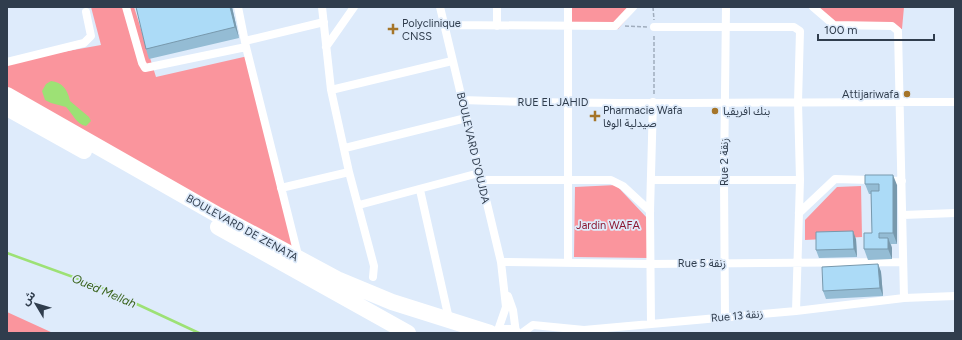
<svg xmlns="http://www.w3.org/2000/svg" width="962" height="340" viewBox="0 0 962 340" font-family="Figtree,'Noto Sans Arabic',sans-serif">
<style>
.green{fill:#fa959d}
.water{fill:#9de175}
.lines{fill:none;stroke-linecap:round;stroke-linejoin:round}
.stream{stroke:#9de175;stroke-width:2.5}
.path{stroke:#a0adbd;stroke-width:1.5;stroke-dasharray:4 2;stroke-linecap:butt}
.street{stroke:#fff;stroke-width:8}
.highway{stroke:#fff;stroke-width:16}
.wall{fill:#94bcd4}
.shaded-wall{fill:#7899ad}
.building{fill:#acdbf7;stroke:#7899ad}
.poi-dot{fill:#a57529;stroke:#deebfb;stroke-width:1.5}
.labels{text-anchor:middle;dominant-baseline:central;stroke-width:3.5;stroke-linejoin:round;paint-order:stroke}
.poi-label{font-size:11px;fill:#303d4d;stroke:#deebfb;text-anchor:start}
.street-label{font-size:11px;fill:#303d4d;stroke:#deebfb}
.park-label{font-size:11px;fill:#8b1832;stroke:#deebfb}
.water-label{font-size:12px;font-style:italic;fill:#38621a;stroke:#deebfb}
</style>
<rect width="100%" height="100%" fill="#deebfb"/>
<!-- green -->
<path class="green" d="M91,7H134L156,77L248,56L294,251L7,89V62L101,45Z
M568,7H637L618,29L568,25Z
M816,7H904L902,29L839,27Z
M616,185L648,219V258L574,257L575,187Z
M861,186L862,237L805,240V220L837,187Z
M7,312L53,333H7Z"/>
<!-- water -->
<path class="water" d="M51,81C62,82 68,90 70,101L89,117L91,121L86,126C76,124 73,114 66,107L51,103L45,100L42,91L46,84Z"/>
<g class="lines">
<!-- stream -->
<path class="stream" d="M7,253L98,286L199,333"/>
<!-- path -->
<path class="path" d="M653,7L654,20
M625,26L647,27
M654,94V34"/>
<!-- street -->
<path class="street" d="M126,7L142,63L145,68L246,47
M238,7L246,47L299,259
M322,7L331,90L349,172L374,266L373,277
M440,7L501,262L506,307L497,333
M497,7V26
M813,7L834,25L892,26L898,31L904,298
M444,25L615,26L633,7
M654,27H794L800,31L798,102L800,180L796,311
M245,41L324,22
M326,47L354,7
M7,62L84,43L91,36L86,12
M331,90L452,61
M462,100C626,106 791,101 955,102
M345,148L466,118
M481,180H611L623,186L650,211
M651,180H800
M281,188L349,172
M420,190L449,319
M359,205L479,173
M799,213L835,179L902,181
M903,215L955,213
M501,262L650,264L903,262
M568,262V7
M508,296L513,310L516,333
M725,317L724,180L726,7
M651,324L650,211L653,102
M522,333L533,325L584,330L796,311L904,298L955,296"/>
<!-- highway -->
<path class="highway" d="M7,95L216,214L339,280L392,302L490,333
M7,108L84,151
M218,227L408,333
M500,333H513"/>
</g>
<!-- wall -->
<path class="wall" d="M232,7L239,38L149,59L146,49Z
M865,175L897,185V244H891L892,248V259L868,260L864,249L872,233L871,194H869L865,184Z
M856,239L857,257L819,258L816,250Z
M878,264L881,272L883,296L826,299L823,291Z"/>
<!-- shaded-wall -->
<path class="shaded-wall" d="M230,7H232L239,38L235,27Z
M893,175L897,185V244L893,233Z
M853,231L856,239L857,257L854,249Z
M888,238L892,248V259L888,249Z
M878,264L881,272L883,296L880,288Z"/>
<!-- building -->
<path class="building" d="M136,7H230L235,27L146,49Z
M865,175H893V233H879V238H888V249H864V233H872L871,191H879V184H865Z
M853,231L854,249L816,250V232Z
M878,264L880,288L823,291L822,267Z"/>
<!-- markers -->
<g class="poi-dot">
<path d="M391 23h4v4h4v4h-4v4h-4v-4h-4v-4h4z"/>
<circle cx="907" cy="94" r="4"/>
<circle cx="715" cy="111" r="4"/>
<path d="M593 110h4v4h4v4h-4v4h-4v-4h-4v-4h4z"/>
</g>
<g class="labels">
<!-- poi labels -->
<g class="poi-label">
<text x="402" y="23">Polyclinique<tspan x="402" dy="13">CNSS</tspan></text>
<text x="899" y="94" text-anchor="end">Attijariwafa</text>
<text x="603" y="110">Pharmacie Wafa<tspan x="603" dy="13">صيدلية الوفا</tspan></text>
<text x="723" y="111">بنك افريقيا</text>
</g>
<!-- street labels -->
<g class="street-label">
<text x="553" y="102">RUE EL JAHID</text>
<text transform="translate(473 148) rotate(77)">BOULEVARD D'OUJDA</text>
<text transform="translate(724 162) rotate(-90)">Rue 2 زنقة</text>
<text transform="translate(242 228) rotate(29)">BOULEVARD DE ZENATA</text>
<text x="702" y="263">Rue 5 زنقة</text>
<text transform="translate(737 316) rotate(-5)">Rue 13 زنقة</text>
</g>
<!-- park labels -->
<g class="park-label">
<text x="608" y="225">Jardin WAFA</text>
</g>
<!-- water labels -->
<g class="water-label">
<text transform="translate(104 291) rotate(23)">Oued Mellah</text>
</g>
</g>
<!-- border -->
<rect width="962" height="340" fill="none" stroke="#303d4d" stroke-width="16"/>
<!-- north arrow -->
<g transform="translate(36 304) rotate(308)" stroke="#deebfb" stroke-width="3" paint-order="stroke">
<path d="M0-3L7 15L0 10L-7 15Z" fill="#303d4d"/>
<text y="-6" font-size="11" font-weight="bold" text-anchor="middle" fill="#303d4d">ش</text>
</g>
<!-- scale -->
<path d="M818 34v6h116v-6" fill="none" stroke="#303d4d" stroke-width="2"/>
<text x="824" y="34" font-size="12" fill="#303d4d" stroke="#deebfb" stroke-width="3" paint-order="stroke">100 m</text>
</svg>
